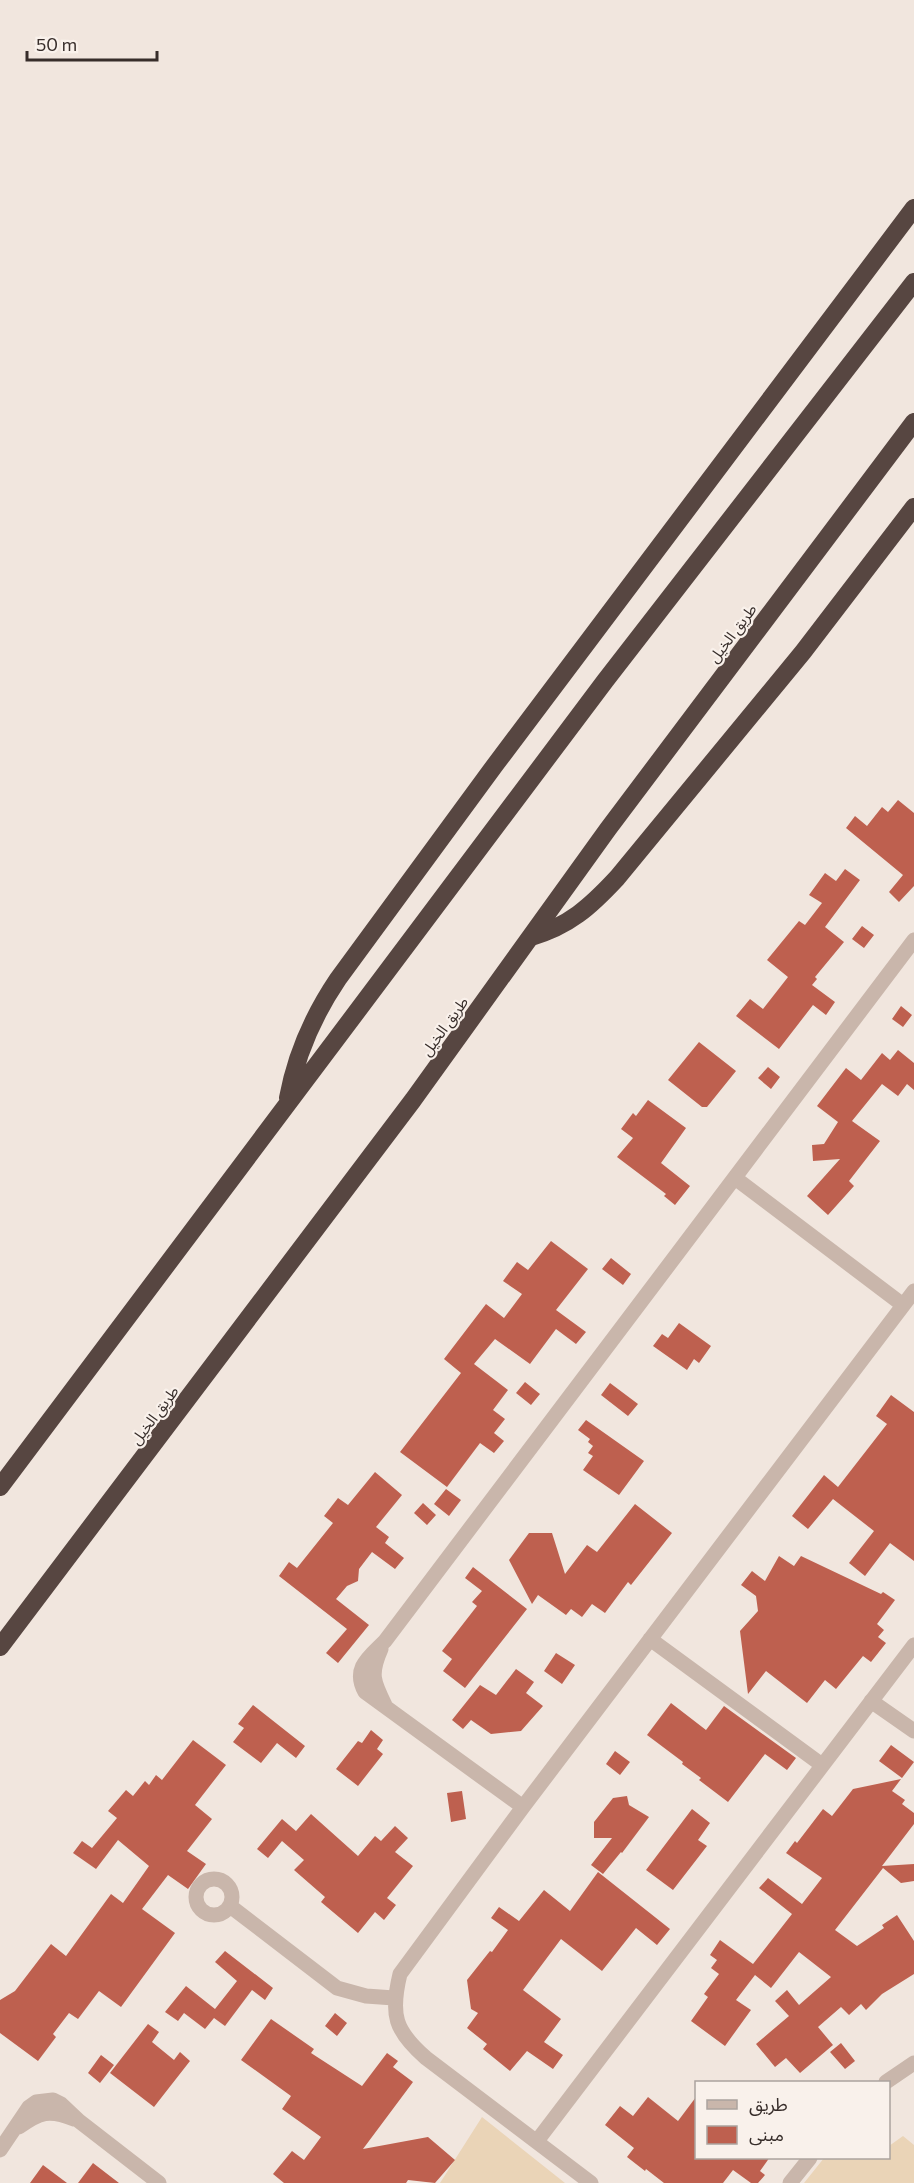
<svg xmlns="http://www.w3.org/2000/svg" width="914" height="2183" viewBox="0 0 914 2183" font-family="Commissioner,'Noto Sans Arabic',sans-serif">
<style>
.sand{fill:#ead4b7}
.building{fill:#be604f}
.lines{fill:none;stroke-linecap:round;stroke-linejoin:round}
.minor{stroke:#c9b6ab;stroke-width:15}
.highway{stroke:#574641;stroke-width:18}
.labels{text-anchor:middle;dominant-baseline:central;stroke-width:4.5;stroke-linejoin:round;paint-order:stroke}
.street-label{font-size:15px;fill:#372d2a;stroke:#f9f1eb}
</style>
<rect width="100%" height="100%" fill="#f1e6de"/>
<!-- sand -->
<path class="sand" d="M482,2117L565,2183H440Z
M903,2136L914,2145V2183H804L824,2158H888L889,2146Z"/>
<!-- building -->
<path class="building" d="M898,800L914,813V886L899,902L889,892L903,875L846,828L855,816L867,826L882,807L888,812Z
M845,869L860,880L825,927L844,942L815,977L817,979L812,985L835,1002L826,1015L813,1005L779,1049L736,1016L750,999L763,1009L788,977L767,960L799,921L805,925L822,903L809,895L825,873L836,881Z
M862,926L874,935L864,948L852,939Z
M901,1006L912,1015L903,1027L892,1019Z
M699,1042L736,1071L707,1107H702L668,1080Z
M898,1050L914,1063V1090L907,1084L898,1096L882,1084L852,1121L880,1141L849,1181L854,1186L828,1215L807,1196L840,1159L813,1161L812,1145L824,1144L838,1122L817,1106L846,1068L861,1080L882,1053L890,1060Z
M768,1067L780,1077L771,1089L758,1078Z
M648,1100L686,1128L661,1163L690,1186L675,1205L664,1196L666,1194L617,1157L633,1138L621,1129L633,1113L636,1116Z
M551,1241L588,1269L556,1310L586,1332L576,1344L556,1329L530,1364L495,1339L474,1364L508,1390L493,1410L505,1419L494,1433L504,1441L494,1453L480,1443L447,1487L400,1452L461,1373L444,1359L486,1304L504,1318L522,1294L503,1281L517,1262L528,1270Z
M611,1258L631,1274L623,1285L602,1269Z
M679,1323L711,1346L699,1363L694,1359L687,1370L653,1346L662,1334L668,1338Z
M525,1382L540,1394L531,1405L516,1393Z
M610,1383L638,1404L628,1416L601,1395Z
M891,1395L914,1412V1561L890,1543L865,1576L849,1563L874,1531L833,1499L808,1529L792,1516L824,1475L838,1487L887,1424L876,1416Z
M586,1420L644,1461L619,1495L583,1470L593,1456L588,1453L593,1446L588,1442L590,1439L578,1430Z
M375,1472L402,1495L376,1527L389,1537L385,1543L404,1558L395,1569L372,1552L359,1569L358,1581L347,1586L336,1599L369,1625L338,1663L326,1653L347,1629L279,1576L289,1562L297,1568L333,1523L324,1516L338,1498L348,1505Z
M446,1489L461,1500L449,1516L434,1504Z
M423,1503L436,1515L427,1525L414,1513Z
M635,1504L672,1533L631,1585L628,1582L605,1613L592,1604L582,1617L571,1609L566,1615L538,1595L532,1604L509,1560L529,1533H552L565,1574L587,1545L597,1552Z
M779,1556L794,1566L801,1556L881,1594L883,1592L895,1600L877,1624L884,1630L878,1637L886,1643L871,1662L863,1656L836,1689L825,1680L807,1703L766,1671L748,1694L740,1631L758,1611L756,1596L741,1585L752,1571L765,1581Z
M473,1567L527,1609L465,1688L443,1671L452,1659L442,1651L477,1606L472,1602L482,1591L465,1578Z
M556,1653L575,1665L562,1684L544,1671Z
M516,1669L534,1682L526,1693L543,1706L521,1731L491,1734L471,1720L463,1729L452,1720L480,1685L496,1695Z
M671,1703L706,1730L724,1706L796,1758L787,1770L765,1754L728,1802L699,1780L701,1778L682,1764L683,1762L647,1735Z
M253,1705L305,1746L296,1758L277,1743L261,1763L233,1742L244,1728L238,1724Z
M371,1730L383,1740L377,1749L383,1754L358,1786L336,1769L358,1741L362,1743Z
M193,1740L226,1765L195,1805L212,1819L187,1851L206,1864L188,1889L168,1875L142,1909L175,1933L121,2007L99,1991L78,2019L69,2013L53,2034L56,2037L38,2061L0,2033V2000L15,1991L51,1944L66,1956L111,1894L123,1903L149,1866L118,1840L96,1869L73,1853L82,1841L92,1848L117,1818L108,1811L126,1790L133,1796L145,1781L149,1785L156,1775L162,1780Z
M891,1745L914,1762L902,1778L879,1761Z
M615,1751L630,1762L620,1775L606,1764Z
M901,1779L892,1791L905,1800L902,1804L914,1813V1824L882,1866L914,1864V1881L901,1883L883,1868L835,1930L857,1946L884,1928L882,1925L897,1915L914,1941V1974L882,1994L866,2010L861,2004L849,2015L841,2007L818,2027L833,2045L800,2073L786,2058L775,2067L756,2044L789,2016L775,2001L787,1990L799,2005L831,1977L799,1952L771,1988L755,1975L736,2000L751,2010L725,2046L691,2021L708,1997L704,1994L719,1974L711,1968L717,1960L710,1955L720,1940L753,1964L792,1914L759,1888L768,1878L802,1904L822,1878L786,1853L795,1841L797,1843L823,1809L832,1816L853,1789Z
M462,1791L466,1819L451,1822L447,1793Z
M627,1796L629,1805L649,1817L622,1853L621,1852L603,1874L591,1865L612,1838H594V1822L613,1798Z
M692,1809L710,1823L698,1840L707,1846L673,1890L646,1870Z
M311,1814L358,1856L375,1836L381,1841L395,1826L408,1838L395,1852L413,1866L387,1898L396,1905L384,1920L375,1912L358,1933L321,1902L325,1897L294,1870L304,1860L282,1841L268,1858L257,1849L282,1819L296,1831Z
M598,1872L670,1929L657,1945L636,1928L602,1971L561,1939L523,1990L561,2019L544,2042L563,2055L553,2069L527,2051L510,2071L483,2049L487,2044L467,2028L478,2013L471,2009L467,1980L490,1951L492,1952L508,1930L491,1918L499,1907L519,1921L544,1890L570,1911Z
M225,1951L273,1988L265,2000L252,1990L225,2026L214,2018L205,2029L184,2013L178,2021L165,2012L186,1986L215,2009L237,1981L215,1962Z
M335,2013L347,2023L337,2036L325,2026Z
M271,2019L314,2049L311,2053L362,2086L387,2053L398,2061L393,2067L413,2082L363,2149L428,2137L455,2160L435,2183L408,2180L406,2183H284L273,2174L292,2151L304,2160L321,2137L282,2109L291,2096L241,2060Z
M148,2024L159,2032L152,2042L174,2060L180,2052L190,2061L154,2107L110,2073Z
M841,2043L855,2061L845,2069L830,2052Z
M101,2055L114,2065L100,2083L88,2073Z
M648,2097L678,2121L696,2097V2157H770L760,2171L765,2175L758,2183H751L733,2170L723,2183H664L646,2169L645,2171L627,2157L634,2148L605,2125L620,2106L633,2116Z
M93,2163L119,2183H78Z
M43,2165L67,2183H30Z"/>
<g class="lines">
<!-- minor -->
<path class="minor" d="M735,1178L903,1305
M650,1639L822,1765
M381,1649C370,1674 373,1681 385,1705
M871,1701L914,1731
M523,1807L365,1692C352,1668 369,1657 385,1641L914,940
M196 1897a18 18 0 1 1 36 0a18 18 0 1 1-36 0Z
M230,1906L337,1988L366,1996L394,1998
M886,2082L914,2063
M19,2127C40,2112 49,2109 74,2119
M537,2141L914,1645
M0,2150L29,2107L36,2102L53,2100L61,2104L79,2121L159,2183
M591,2183L426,2058C395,2031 390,2015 400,1974L523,1807L914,1291
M790,2183L810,2158"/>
<!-- highway -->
<path class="highway" d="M531,937C569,926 590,907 617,878L803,652L914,507
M288,1098C296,1055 313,1016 338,979L495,765L914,208
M0,1487L605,681L914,282
M0,1647L413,1100L608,829L914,422"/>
</g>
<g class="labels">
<!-- street labels -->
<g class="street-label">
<text transform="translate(732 633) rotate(-53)">طريق الخيل</text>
<text transform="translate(444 1026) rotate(-54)">طريق الخيل</text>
<text transform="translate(154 1415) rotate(-53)">طريق الخيل</text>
</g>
</g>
<!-- legend -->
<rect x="695" y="2081" width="195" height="78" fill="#f9f1eb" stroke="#aba39e" stroke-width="1.5"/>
<rect x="707" y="2100" width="30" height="9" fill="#c9b6ab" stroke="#aba39e" stroke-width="1.5"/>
<text x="749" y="2111" font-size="18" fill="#372d2a">طريق</text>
<rect x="707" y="2126" width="30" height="18" fill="#be604f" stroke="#aba39e" stroke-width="1.5"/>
<text x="749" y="2141" font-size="18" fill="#372d2a">مبنى</text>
<!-- scale -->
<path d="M27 51v9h130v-9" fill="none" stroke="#372d2a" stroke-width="3"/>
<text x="36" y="51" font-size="18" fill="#372d2a" stroke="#f9f1eb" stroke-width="4.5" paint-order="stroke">50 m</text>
</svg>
